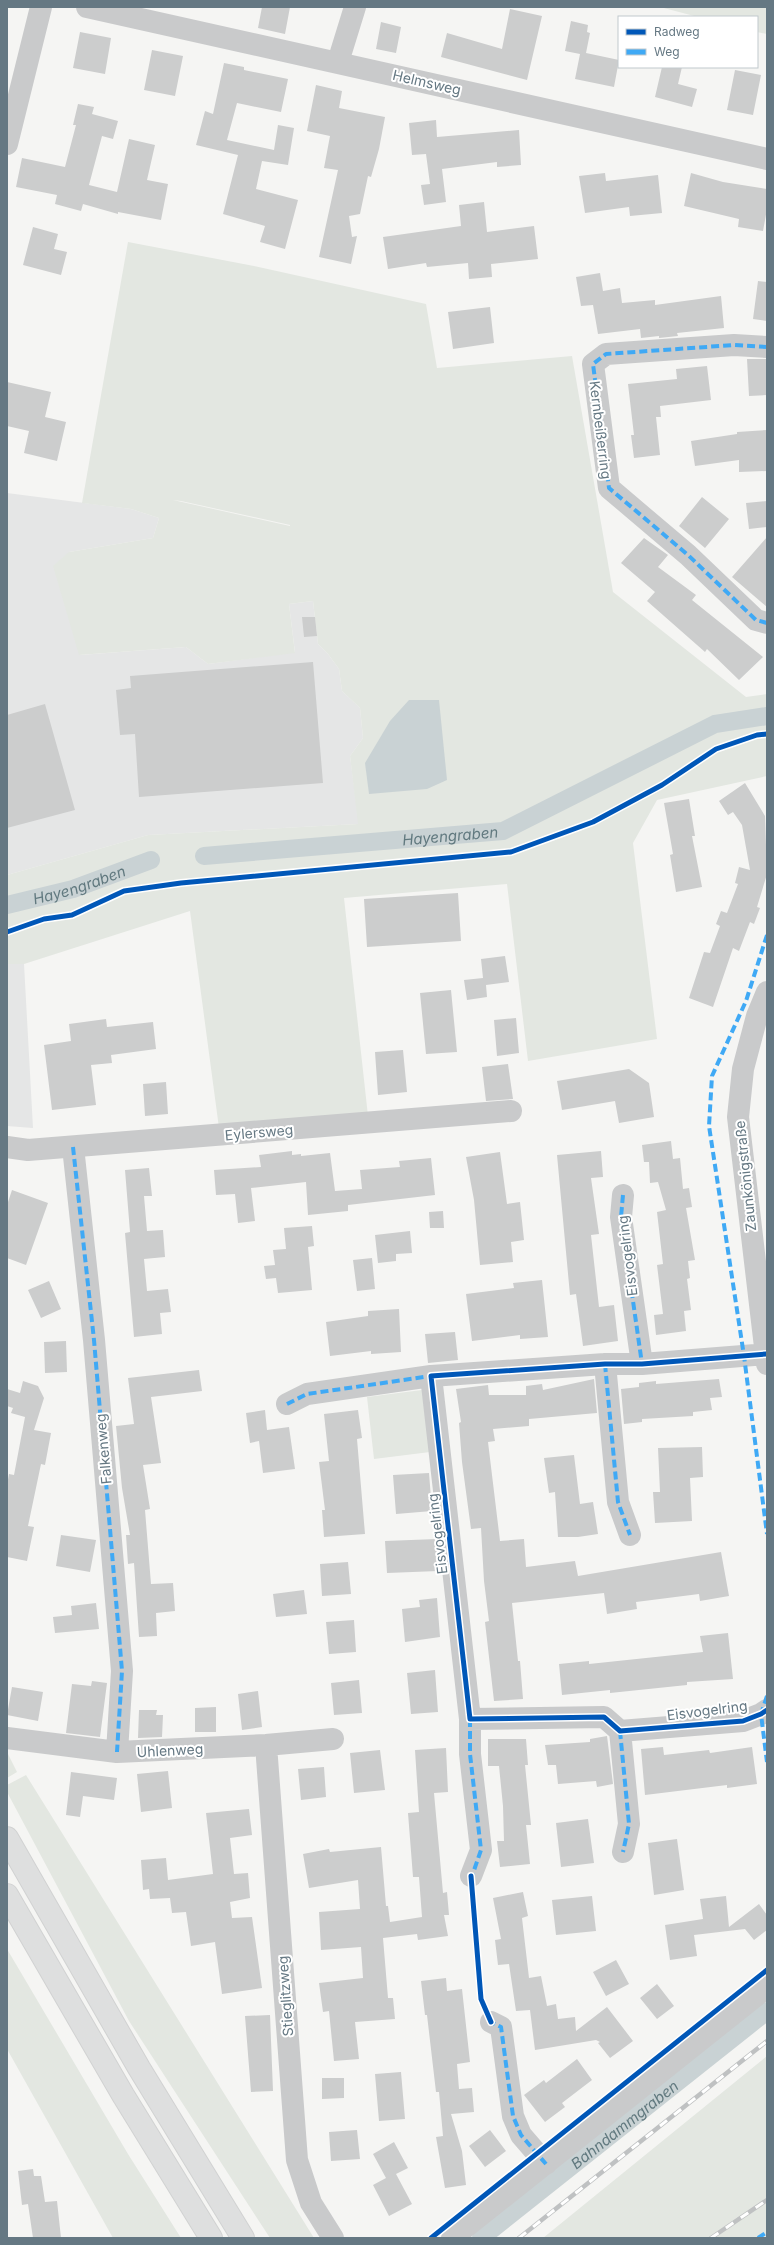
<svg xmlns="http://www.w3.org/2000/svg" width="774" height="2245" viewBox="0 0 774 2245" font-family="Inter,sans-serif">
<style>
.built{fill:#e5e6e6}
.green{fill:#e3e7e1;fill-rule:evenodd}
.water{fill:#c9d2d4}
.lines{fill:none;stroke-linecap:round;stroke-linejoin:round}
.canal{stroke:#c9d2d4;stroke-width:18}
.building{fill:#cccdcd}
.highway-casing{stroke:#d1d2d2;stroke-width:24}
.minor{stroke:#c9cacb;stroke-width:22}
.highway{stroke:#dedfdf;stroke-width:22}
.rail-casing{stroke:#bfc1c2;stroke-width:4.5}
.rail{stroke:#fff;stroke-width:3;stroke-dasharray:9;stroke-linecap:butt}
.quiet{stroke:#3fa9f5;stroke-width:4;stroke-dasharray:8 4;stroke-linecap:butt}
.cycleway-casing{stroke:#fff;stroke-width:8}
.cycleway{stroke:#0057b8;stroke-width:5}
.labels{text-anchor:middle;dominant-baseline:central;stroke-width:4;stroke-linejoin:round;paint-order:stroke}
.street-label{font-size:14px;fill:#657883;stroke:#fff}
.water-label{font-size:15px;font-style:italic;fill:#61797f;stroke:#fff}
</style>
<rect width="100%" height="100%" fill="#f5f5f3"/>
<!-- built -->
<path class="built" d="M7,493L131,509L159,518L153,538L69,552L80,655L186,647L208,664L295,652L289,604L313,601L318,644L328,654L339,669L342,691L360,708L363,738L350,756L359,824L148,835L7,875Z
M7,964H24L33,1128L7,1126Z"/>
<!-- green -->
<path class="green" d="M660,7H767V34L757,32V17H698Z
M128,242L254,266L426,304L437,368L572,356L613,592L746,697L767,694V776L657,800L633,843L657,1039L528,1061L507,884L344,898L368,1116L219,1128L190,911L24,964H7V875L148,835L358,824L350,756L363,738L360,708L342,691L339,669L328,654L318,644L313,601L289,604L295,653L208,664L186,647L79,655L53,566L69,552L153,538L159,518L131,509L82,503ZM173,500L181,501L290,525V526Z
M422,1390L430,1452L374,1459L367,1397Z
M7,1752L17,1772L7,1778Z
M26,1775L314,2238H270L129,2021L7,1792V1785Z
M7,1949L128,2154L181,2238H113L7,2049Z
M767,2056V2238H543Z"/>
<!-- water -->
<path class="water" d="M409,700H439L447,780L427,789L369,794L365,763L390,721Z"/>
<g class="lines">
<!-- canal -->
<g class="canal">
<path id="s1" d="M204,856L503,831L715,724L767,716"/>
<path id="s2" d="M7,905L73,889L151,860"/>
<path id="s3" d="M481,2238L767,2011"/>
</g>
</g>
<!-- building -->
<path class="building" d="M262,7H290L285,34L258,28Z
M510,9L542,16L527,80L441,57L447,33L502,49Z
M571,21L588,25L587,32L590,33L586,53L619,60L614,87L575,79L580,54L565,51Z
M381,22L401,27L396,53L376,49Z
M80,32L111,38L105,74L73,68Z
M152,50L183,56L175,96L144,90Z
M224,63L244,67V70L288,79L281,112L237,103L227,140L274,150L278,125L294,128L288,165L262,161L256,189L298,200L285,249L260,242L265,226L223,214L238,155L196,145L205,111L213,114Z
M662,67H682L678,84L697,89L692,107L655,97Z
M735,70L761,75L753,115L727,110Z
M316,85L342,91L339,108L385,117L379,149L371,177L368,176L360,214L349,216L352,237L357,236L351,264L319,257L338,170L324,168L330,136L307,131Z
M78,104L94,107L92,114L118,121L113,139L102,136L89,185L117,192L129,139L155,145L147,180L168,184L161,220L118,212V214L83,204L81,211L55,204L57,195L16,187L22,158L65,167L76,125H73Z
M436,120L437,137L519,130L521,165L497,167V162L442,169L446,202L424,205L421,185L430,184L426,154L412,155L409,123Z
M605,173L606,181L658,175L662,213L630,216L629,207L585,213L579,176Z
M691,173L723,182L767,189V209L763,231L738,227L739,219L684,206Z
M484,202L487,232L534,226L538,259L491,264L492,277L469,279L468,263L427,267L426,263L388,269L383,237L461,226L459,205Z
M33,227L58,234L54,249L67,252L61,275L23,265Z
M600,273L603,291L620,288L622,303L655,300V305L721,296L724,328L677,333L678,336L659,338V336L641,338L640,329L598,334L593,305L581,306L576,277Z
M758,281L767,282V321L753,319Z
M490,307L494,343L453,349L448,312Z
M747,359H767V395L749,396Z
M707,366L711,400L660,406L661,417H656L660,455L634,458L631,435H634L628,384L677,379L676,369Z
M7,382L51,392L45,417L66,422L57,461L24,453L29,431L7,426Z
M767,430V471L739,472V460L695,466L691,441L737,434V432Z
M702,497L729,519L705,548L679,526Z
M767,501V527L749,529L746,503Z
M767,537V607L732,577Z
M644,538L668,555L658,567L696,595L692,600L763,657L739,680L707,649L705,652L647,601L655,592L621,563Z
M302,617H315L317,636L304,637Z
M313,662L323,783L139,797L135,734L120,735L116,690L131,688L130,676Z
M45,704L75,810L7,828V715Z
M745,783L765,816L767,874L757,907L760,908L754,924L750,922L739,951L733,948L713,1007L689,998L704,952L710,953L720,926L716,924L721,911L727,913L738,884L735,883L739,867L750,870L742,825L733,812L728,815L719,801Z
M689,799L695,836H692L702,887L676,892L670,855L673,854L664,803Z
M458,893L461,941L367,947L364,899Z
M505,956L509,982L486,985L487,997L467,1000L464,980L483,978L481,959Z
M451,990L457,1052L426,1054L420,993Z
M516,1018L519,1053L497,1056L494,1020Z
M106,1019L107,1027L153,1022L156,1049L111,1055L112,1063L91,1065L96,1105L52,1110L44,1045L71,1041L69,1024Z
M403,1050L407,1092L378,1095L375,1052Z
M508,1064L513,1099L486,1101L482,1067Z
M629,1069L649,1083L654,1117L619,1123L615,1101L562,1110L557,1081Z
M166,1082L168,1114L145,1116L143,1084Z
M671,1141L673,1159L680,1158L683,1189L689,1188L692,1207L686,1208L695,1260L688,1261L690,1278L687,1279L691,1310L684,1311L686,1331L656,1335L654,1315L663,1314L657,1265L663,1264L657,1212L666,1210L658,1182L650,1183L649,1162H644L642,1145Z
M292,1151V1155L301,1154V1156L330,1153L335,1191L362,1189L360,1170L400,1167L399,1161L431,1158L435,1195L348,1205V1211L308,1215L306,1182L251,1188L255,1221L238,1223L235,1194L216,1195L214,1170L261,1167L259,1155Z
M601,1151L603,1177L591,1178L599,1234L591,1235L599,1307L614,1305L618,1341L583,1346L576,1294L570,1295L557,1155Z
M500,1152L507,1204L520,1202L524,1240L511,1242L513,1262L480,1265L474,1200L466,1157Z
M149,1168L152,1196H144L147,1231L163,1230L165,1257L144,1259L147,1291L168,1289L171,1312L160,1313L162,1334L134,1337L125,1233L130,1232L125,1170Z
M12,1190L48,1203L26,1265L7,1258V1205Z
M443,1211L444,1228H430L429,1212Z
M312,1226L314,1246L308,1247L312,1290L278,1293L276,1278L266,1279L264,1266L275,1265L273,1250L286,1249L284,1228Z
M410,1231L412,1253L396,1254V1261L378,1263L375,1235Z
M372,1258L375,1289L357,1291L353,1260Z
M542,1280L548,1337L520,1339V1335L472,1341L466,1294L514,1288L513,1283Z
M49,1281L61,1309L41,1318L28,1290Z
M399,1309L401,1352L371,1354V1351L330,1356L326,1322L368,1316V1311Z
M455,1332L458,1360L428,1363L425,1334Z
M66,1341L67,1372L45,1373L44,1342Z
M199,1370L202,1391L151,1397L161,1463L143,1465L150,1509L145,1510L151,1584L173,1583L175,1611L156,1613L157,1636L139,1637L134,1563L128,1564L126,1535H130L122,1488L116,1426L134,1424L128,1378Z
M594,1379L597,1413L529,1419V1426L493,1429L495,1441L488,1442L500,1541L524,1539L526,1567L575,1561L578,1576L721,1552L729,1596L700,1601L699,1594L636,1602L637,1609L607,1614L604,1593L512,1603L518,1661H520L523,1699L494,1701L485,1622L489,1621L484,1581L481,1528L471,1529L462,1462L459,1423L461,1422L456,1389L488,1385L489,1395H526V1386L542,1384L543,1390Z
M719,1379L722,1397L710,1398L712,1410L693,1412V1416L642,1419V1422L624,1424L621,1389L639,1387V1383L656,1381V1384Z
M23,1381L38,1386L44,1398L34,1430L51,1433L45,1465L41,1464L28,1526L34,1527L27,1561L7,1557V1485L9,1474L14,1475L25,1417L11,1413L13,1408L7,1406V1389L20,1393Z
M265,1410L267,1430L289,1427L295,1469L263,1473L259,1441L250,1443L246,1413Z
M358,1410L362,1438L357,1439L365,1534L324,1537L322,1510H325L319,1462L329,1461L324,1414Z
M702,1447L703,1477L690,1478L692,1521L655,1523L653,1492H660L658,1448Z
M574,1455L580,1504L593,1502L598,1534L578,1537H558L555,1492L549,1493L544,1458Z
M429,1473L432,1511L396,1514L393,1475Z
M61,1535L96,1540L90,1572L56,1566Z
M437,1539L438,1571L387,1573L385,1541Z
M348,1562L351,1594L322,1596L320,1564Z
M304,1590L307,1614L276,1617L273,1594Z
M437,1598L440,1637L405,1642L402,1609L420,1607L419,1600Z
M96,1603L99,1629L55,1633L53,1617L72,1615L71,1606Z
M354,1620L356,1652L329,1654L326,1622Z
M728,1633L733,1679L687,1682V1685L610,1693V1690L562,1695L559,1664L589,1661V1664L703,1652L700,1636Z
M435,1670L438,1712L411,1714L407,1673Z
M359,1680L362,1713L334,1715L331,1683Z
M92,1681L107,1683L100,1737L66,1733L72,1684L91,1686Z
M12,1687L43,1692L38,1721L7,1715Z
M258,1691L262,1727L242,1730L238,1694Z
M216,1707V1732H195V1708Z
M139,1710H157L156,1715H163L162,1737L138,1738Z
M607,1736L613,1784L597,1787L596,1781L558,1784L556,1765H548L545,1745L590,1742V1739Z
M488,1739H526L528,1765H525L531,1825H526L530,1864L500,1867L497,1841H504L503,1806L499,1766H488Z
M663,1747L664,1755L709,1750L710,1753L752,1747L757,1784L727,1788V1785L645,1795L641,1749Z
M446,1748L448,1792L434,1793L443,1893L447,1892L449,1915H444L448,1936L418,1940L417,1934L383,1938L388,1998H393L395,2019L355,2022L359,2059L334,2061L329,2011L323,2012L319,1983L363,1978L361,1947L321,1950L319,1912L360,1909L358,1880L309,1888L303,1854L329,1849L330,1852L381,1847L386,1906H388L390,1922L422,1917L419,1877H413L408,1813L419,1812L415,1750Z
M380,1750L385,1790L354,1793L350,1753Z
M324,1767L326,1797L301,1800L298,1769Z
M168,1771L172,1808L141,1812L137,1774Z
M71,1772L117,1778L114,1800L83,1796L80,1817L66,1815Z
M249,1809L252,1835L230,1838L234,1874L248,1873L250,1898L230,1902L232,1918L252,1917L262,1988L222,1994L215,1942L191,1946L186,1912L172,1913L170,1898L150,1899L149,1889L143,1890L141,1860L166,1858L168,1880L213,1874L206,1813Z
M588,1819L594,1863L561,1867L556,1823Z
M677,1839L684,1890L654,1895L648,1843Z
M523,1892L528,1916L522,1918L529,1978L541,1976L547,2006L556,2004L558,2019L575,2017L576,2031L607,2007L633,2041L610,2058L598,2043L600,2042L596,2040L535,2050L530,2010L516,2011L509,1964L498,1965L495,1940L501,1939L493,1898Z
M592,1896L596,1931L556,1935L552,1900Z
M726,1896L729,1927L759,1904L767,1915V1930L754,1940L745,1929L694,1935L697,1956L670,1960L665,1925L703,1919L700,1899Z
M616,1960L629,1984L606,1996L593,1972Z
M446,1978L447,1991L462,1989L470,2062L457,2064L459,2089L472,2088L474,2112L451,2114L462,2151L466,2185L445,2188L436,2137L443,2136L439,2092H436L427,2015H425L421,1981Z
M657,1984L674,2006L657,2019L640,1998Z
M270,2015L273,2091L251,2092L245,2016Z
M577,2059L592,2080L562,2103L565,2107L545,2122L524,2095L544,2080L546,2083Z
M401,2072L405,2119L379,2121L375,2074Z
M322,2078H344V2098L322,2099Z
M357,2130L360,2159L331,2161L329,2132Z
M490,2130L506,2151L485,2167L469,2146Z
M394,2142L408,2168L396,2174L412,2204L389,2216L373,2185L386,2178L373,2154Z
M33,2169L34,2176H41L45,2202L57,2201L61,2238H33L28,2204L22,2205L18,2171Z"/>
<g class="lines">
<!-- highway casing -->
<g class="highway-casing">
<path id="highway" d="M7,1838L139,2068L243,2238
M7,1895L123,2095L211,2238"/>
</g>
<!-- minor -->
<path class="minor" d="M87,7L767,159
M338,62L355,7
M7,144L41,7
M767,347L734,345L606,354L593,364L609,488L688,555L756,620L767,623
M767,992L757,1016L743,1069L738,1117L767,1364
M7,1147L28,1150L511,1111
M73,1147L94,1340L122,1671L117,1752
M623,1195L621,1217L642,1364
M766,1354L642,1364H605L431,1376L470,1719L604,1717L620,1731L743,1721L761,1714L767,1710
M605,1364L618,1502L630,1535
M287,1404L307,1394L431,1376
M470,1719V1754L481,1850L471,1876
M620,1731L629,1824L623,1852
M7,1738L117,1752L266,1745L333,1739
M266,1745L297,2160L311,2203L333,2238
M491,2022L501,2027L513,2116L521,2135L546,2164
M452,2238L767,1987"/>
<!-- highway -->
<use href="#highway" class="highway"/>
<!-- rail casing -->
<g class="rail-casing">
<path id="rail" d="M519,2238L767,2041
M711,2238L767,2200"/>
</g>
<!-- rail -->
<use href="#rail" class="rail"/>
<!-- quiet -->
<path class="quiet" d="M767,347L734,345L606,354L593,364L609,488L688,555L756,620L767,623
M767,935L746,1001L712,1076L709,1126L744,1356L767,1534
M73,1147L94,1340L122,1671L117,1752
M623,1195L621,1217L642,1364
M605,1364L618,1502L630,1535
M287,1404L307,1394L431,1376
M767,1696L761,1714L767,1762
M470,1719V1754L481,1850L471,1879
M620,1731L629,1824L623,1852
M489,2019L491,2022L501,2027L513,2116L521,2135L546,2164
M758,2238L767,2232"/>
<!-- cycleway casing -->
<g class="cycleway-casing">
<path id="cycleway" d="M7,932L44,919L72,915L124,891L181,883L511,852L593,822L662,785L716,749L757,735L767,734
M766,1354L642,1364H605L431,1376L470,1719L604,1717L620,1731L743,1721L761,1714L767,1710
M471,1876L481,1999L491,2022
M431,2238L767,1970"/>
</g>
<!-- cycleway -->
<use href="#cycleway" class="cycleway"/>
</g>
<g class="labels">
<!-- street labels -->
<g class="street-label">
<text transform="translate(427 82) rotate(13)">Helmsweg</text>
<text transform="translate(601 430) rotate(83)">Kernbeißerring</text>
<text transform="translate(259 1132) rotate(-5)">Eylersweg</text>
<text transform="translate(745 1176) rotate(-96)">Zaunkönigstraße</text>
<text transform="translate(627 1256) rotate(-97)">Eisvogelring</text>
<text transform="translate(103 1449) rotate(-95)">Falkenweg</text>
<text transform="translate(437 1534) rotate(-97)">Eisvogelring</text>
<text transform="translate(707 1710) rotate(-7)">Eisvogelring</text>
<text transform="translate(170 1750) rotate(-3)">Uhlenweg</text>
<text transform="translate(285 1996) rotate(-94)">Stieglitzweg</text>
</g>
<!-- water labels -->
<g class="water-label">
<text stroke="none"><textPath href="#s1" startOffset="247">Hayengraben</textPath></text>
<text stroke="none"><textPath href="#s2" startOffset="75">Hayengraben</textPath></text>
<text stroke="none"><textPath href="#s3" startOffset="183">Bahndammgraben</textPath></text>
</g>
</g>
<!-- border -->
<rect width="774" height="2245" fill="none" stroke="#657883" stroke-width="16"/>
<!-- legend -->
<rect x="618" y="16" width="140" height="52" fill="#ffffff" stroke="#c1c9cd"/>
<rect x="626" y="29" width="20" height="6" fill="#0057b8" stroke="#c1c9cd"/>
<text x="654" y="36" font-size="12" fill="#657883">Radweg</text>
<rect x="626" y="49" width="20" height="6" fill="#3fa9f5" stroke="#c1c9cd"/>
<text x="654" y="56" font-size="12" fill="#657883">Weg</text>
</svg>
